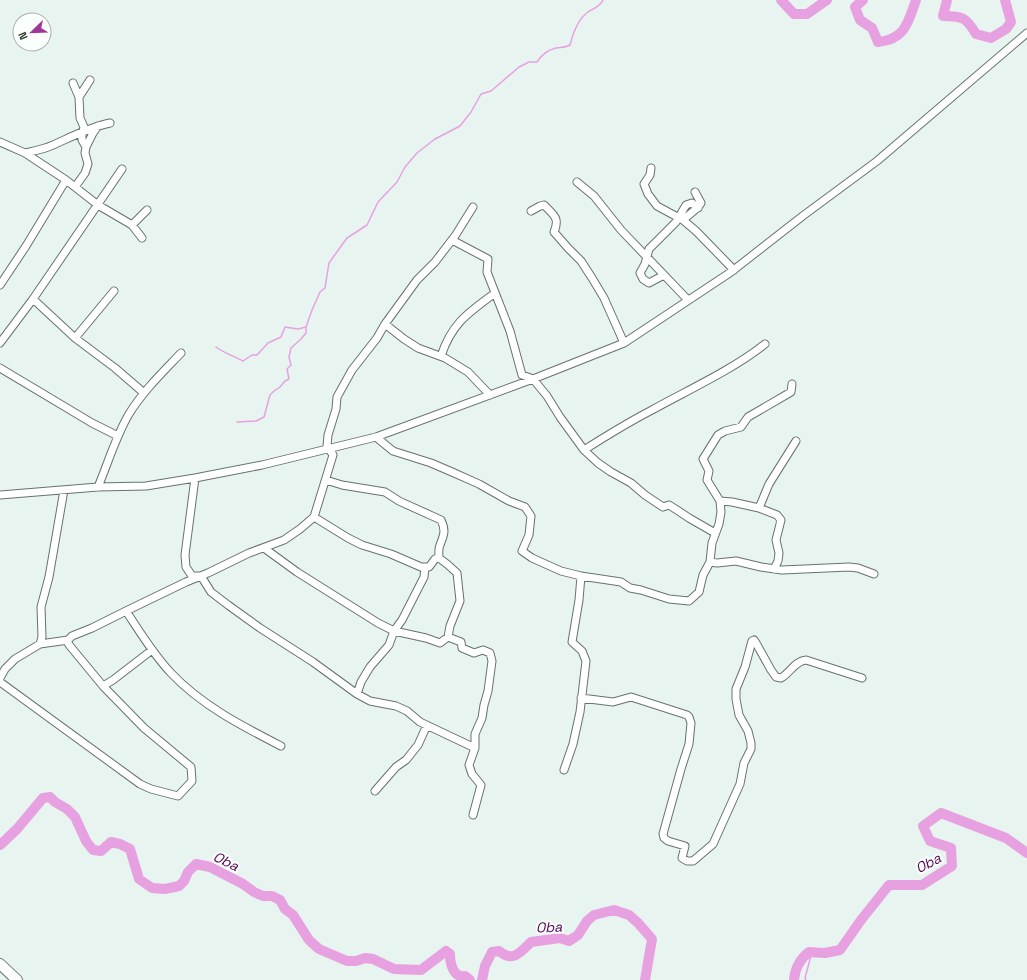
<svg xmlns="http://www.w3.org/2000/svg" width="1027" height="980" viewBox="0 0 1027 980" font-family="'Space Grotesk',sans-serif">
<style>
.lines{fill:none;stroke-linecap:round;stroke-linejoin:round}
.stream{stroke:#e8a1e0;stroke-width:1.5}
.river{stroke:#e8a1e0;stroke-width:10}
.minor-casing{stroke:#66726f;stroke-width:9}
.highway-casing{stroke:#66726f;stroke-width:12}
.minor{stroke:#fff;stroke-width:7}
.highway{stroke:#fff;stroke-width:10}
.labels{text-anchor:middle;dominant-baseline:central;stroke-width:4;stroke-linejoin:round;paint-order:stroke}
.water-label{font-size:14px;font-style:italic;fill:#570053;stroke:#fafffe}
</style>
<rect width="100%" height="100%" fill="#e7f4f0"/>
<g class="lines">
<!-- stream -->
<path class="stream" d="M216,347C224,353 234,356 243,361L252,355H257L268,343L281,337L285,327L298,329L306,327
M237,422L256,421L264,417L270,395L274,391L280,387L285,381L289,379L287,369L291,365L289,357L291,348L301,339L306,333V327L312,310L320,292L325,288L329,263L347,238L367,225L378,202L397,182L405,167L417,153L435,139L460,126L471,112L481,94L491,91L519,67L529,62H537C542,54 547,50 556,48C561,47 565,48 570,45C573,33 578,19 588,12C594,8 600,7 603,0
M806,980L805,978L812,952"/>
<!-- river -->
<path class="river" d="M781,0L794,14H807L827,0
M863,0L855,7L860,20L872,28L878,42C905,39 908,23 916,0
M947,0L943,16C962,16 966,17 976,34L991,38L1006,29L1011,22L1005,0
M0,845L17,829L43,798L50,797L55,802L67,809L75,817L86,841L93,850L101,851L111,842L120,844L130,849L139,879L152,888L165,889L179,886L184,881L188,872L196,864L210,867L243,884L254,892L263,896H272L280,900L285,909L293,915L309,940L319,949L347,961H356L365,958L373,959L394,969L421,970L446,951L450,954C450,963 453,978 465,976L470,980
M482,980L485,966L492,952L499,951C513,963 521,952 531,942L560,938L569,941L578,935L587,921L594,915L614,910L629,915L638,923L652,939L645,980
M794,980C795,968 800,959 809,952L825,953L840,950L861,920L889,885H922L952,866L951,848L930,841L923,826L941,813L1006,838L1027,853"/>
<!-- minor casing -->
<g class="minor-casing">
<path id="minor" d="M73,83L79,97L80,118L84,127L82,135V140L86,147L85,153L88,164L85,173L75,187
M79,97L90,80
M0,142L25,153L66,180L98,205L132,225L142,238
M86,147L93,133L98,126
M25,153C34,151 45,149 53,145C71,137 90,127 110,123
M651,168L650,175L644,184L648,194L657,206L683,220L696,231L734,270
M577,182L594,196L621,230L688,300
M531,211L540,206L544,205C554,215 560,218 554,232L568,248L581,261L592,278L604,298L624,343
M683,220C689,214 697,210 701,203L695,192
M132,225L147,210
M452,240L488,259L487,272L510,331L522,375L533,379L547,396L560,417L584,450C606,436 629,422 652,410C690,389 732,370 765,344
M664,275L649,283L643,279L640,273L645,264L649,249L676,222L686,205L692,203L698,208
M0,285L26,246L66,180
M33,299L75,338L115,368L144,393
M385,324L404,339L418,348L445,358L468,372L490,395
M75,338L114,291
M0,343L33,299L122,169
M441,356C452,323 468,313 495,293
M0,368L92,423L118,436
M792,384L791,392L748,417L741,427L725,431L718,435L703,459L709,471L707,480L720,501L721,512L719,524L712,543L710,562L717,563L736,561L761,567L782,570L849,567L858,568L874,574
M376,437L393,451L431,463L452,472L479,484L509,501L525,507L531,516L529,535L522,551L532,558L561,571L581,576L621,582L630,588L641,590L669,599L689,601L699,592L703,575L710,562
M584,450L598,463L611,472L631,483L645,495L663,507L669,505L677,510L689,518L715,533
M195,478L185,555L186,567L192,576H201L211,592L228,605L260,628L313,662L357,694L370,701L396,706L407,711L420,722L475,748
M326,480L342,485L385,492L399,501L441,520C446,530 444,535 440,545C438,549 439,554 439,558
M98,487C108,463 116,436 129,414C143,391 163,372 181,353
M0,495L98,487L146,486L195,478L262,465L376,437L533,379L624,343L731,272L804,215L877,161L1027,33
M720,501L732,502L759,508
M264,548L297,572L378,623L394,631L426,638L440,643L448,637
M774,569L778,561L779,553L776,540L781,520L777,515L759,508L769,484L796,441
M126,611C140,632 153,654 171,673C201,705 242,726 281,746
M40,644L42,637L41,607L49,577L64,490
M0,678L5,669L15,659L40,644L68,640L72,636L92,628L126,611L186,582L208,573L249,553L284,540L300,529L314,517
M0,682L140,784L151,789L178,796L192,781L191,767L144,728L103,686L70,646L68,643V640
M103,686L113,680L152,650
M357,694L361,682L370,667L389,645L394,631L402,620L424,577L425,567
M581,698L613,702L631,697L687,715L689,717L691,723L689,744L681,769L663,834L664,838L668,841L685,846L682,858L687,861H693L713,844L740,784L744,763L751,749V743L748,731L739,715L736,699V689L745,667L752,641L754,640L756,643L771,670L776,677L781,678C790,673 795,661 806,660L862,678
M564,770L573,744L580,712L586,661L582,651L572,642L579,600L581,576
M375,791L396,767L406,760L418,745L427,725
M473,815L481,785L472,774L469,765L475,748V734L482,718L484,705L488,691L492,661L490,653L483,650L474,653L462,648L461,642L448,637L450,626L460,601L457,573L447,564L439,558L435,559L429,567H421L391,554L362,545L348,538L314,517L333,455L327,446L328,435L336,409L337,397L352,370L377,338L385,324L417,280L435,262L455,236L473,207"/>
</g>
<!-- highway casing -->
<g class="highway-casing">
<path id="highway" d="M0,964L17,980"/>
</g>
<!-- minor -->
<use href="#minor" class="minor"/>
<!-- highway -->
<use href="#highway" class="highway"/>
</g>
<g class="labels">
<!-- water labels -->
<g class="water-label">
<text transform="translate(226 861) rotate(26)">Oba</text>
<text transform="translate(928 863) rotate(-28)">Oba</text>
<text transform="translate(549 927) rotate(-2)">Oba</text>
</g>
</g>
<!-- north arrow -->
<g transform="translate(32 32) rotate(247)"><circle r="19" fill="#fafffe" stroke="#aaafae"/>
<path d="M0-3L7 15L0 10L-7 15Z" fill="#9f3698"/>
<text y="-6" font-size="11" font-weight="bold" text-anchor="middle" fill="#313635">N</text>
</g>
</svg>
